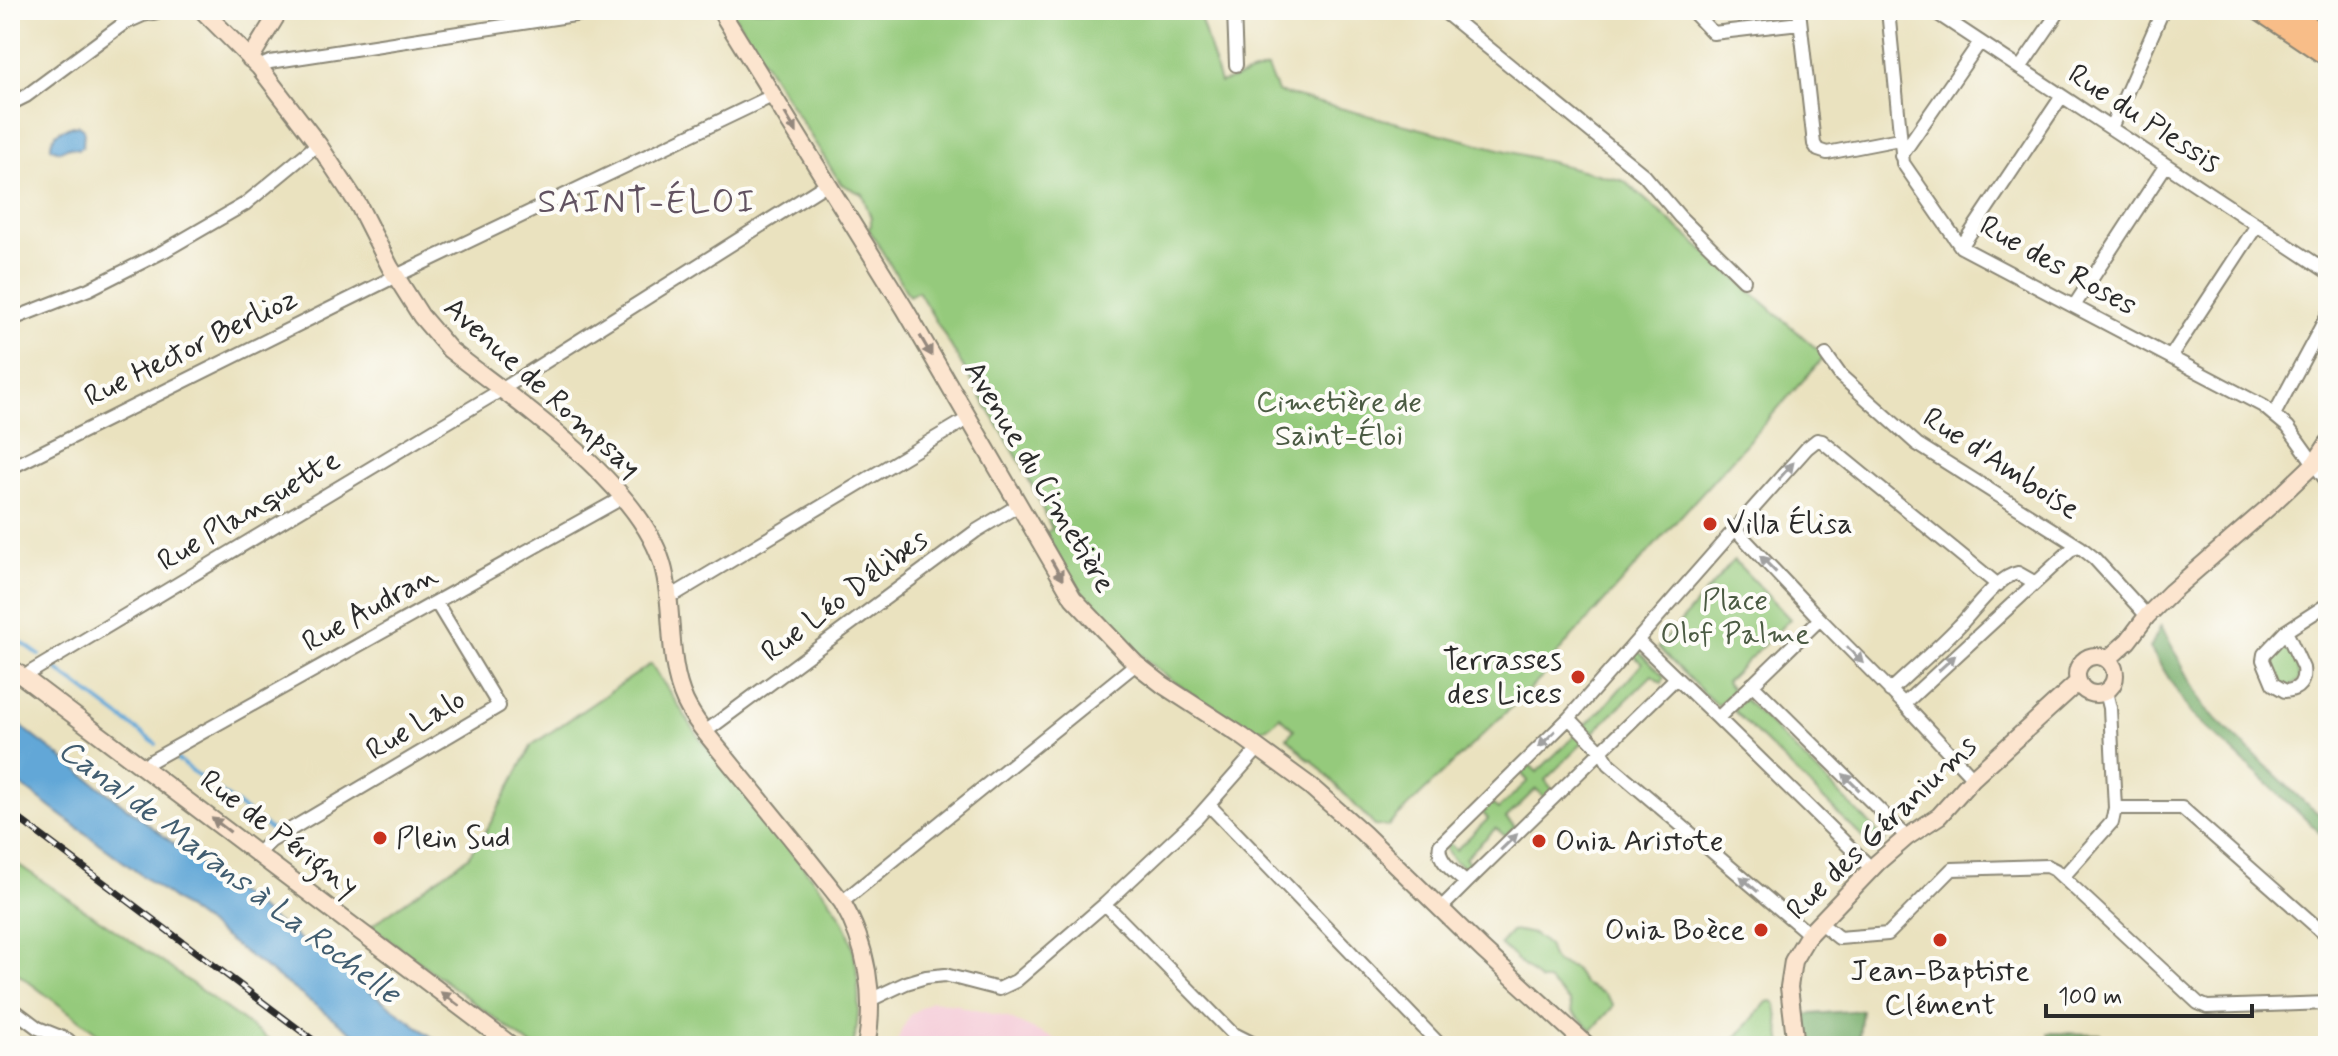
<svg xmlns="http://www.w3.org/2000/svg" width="2338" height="1056" viewBox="0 0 2338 1056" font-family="Mynerve,sans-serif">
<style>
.built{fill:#f5cfda}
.green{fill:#95ca7c;stroke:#607a54;stroke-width:2}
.forest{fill:#78ae6c;stroke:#526c4c;stroke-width:2}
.water{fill:#62a7d7;stroke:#466981;stroke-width:2}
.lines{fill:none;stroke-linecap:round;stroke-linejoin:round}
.stream{stroke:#62a7d7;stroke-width:4}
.street-casing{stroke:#8a8675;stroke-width:16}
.secondary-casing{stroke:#8a8675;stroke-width:20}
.primary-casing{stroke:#8a8675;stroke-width:22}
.street{stroke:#fff;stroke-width:12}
.secondary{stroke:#fce5cf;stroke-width:16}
.primary{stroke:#f8bd88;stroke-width:18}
.rail-casing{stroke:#2b2b2b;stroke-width:7}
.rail{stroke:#fdfcf7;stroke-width:4;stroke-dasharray:12;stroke-linecap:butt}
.oneway{fill:#94887d}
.oneway2{fill:#a0a0a0}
.poi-dot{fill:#c8321e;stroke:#fdfcf7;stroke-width:3}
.labels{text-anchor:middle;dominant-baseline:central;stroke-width:8;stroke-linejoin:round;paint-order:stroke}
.street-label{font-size:30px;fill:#2b2b2b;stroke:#fdfcf7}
.park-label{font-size:30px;fill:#4b5b43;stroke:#fdfcf7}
.poi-label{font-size:30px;fill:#2b2b2b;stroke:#fdfcf7;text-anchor:start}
.water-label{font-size:32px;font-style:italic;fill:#415d70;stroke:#fdfcf7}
.quarter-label{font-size:34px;letter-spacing:2px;fill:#625361;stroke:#fdfcf7}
</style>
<rect width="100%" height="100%" fill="#fdfcf7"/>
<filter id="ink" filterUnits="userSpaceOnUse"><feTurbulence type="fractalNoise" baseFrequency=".0125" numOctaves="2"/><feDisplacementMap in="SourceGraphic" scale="16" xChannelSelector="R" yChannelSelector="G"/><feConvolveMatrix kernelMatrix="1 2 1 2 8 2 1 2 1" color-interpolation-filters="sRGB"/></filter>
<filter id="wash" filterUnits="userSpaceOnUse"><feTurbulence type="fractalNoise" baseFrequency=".006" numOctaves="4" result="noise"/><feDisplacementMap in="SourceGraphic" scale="32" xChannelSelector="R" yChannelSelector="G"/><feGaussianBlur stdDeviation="1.8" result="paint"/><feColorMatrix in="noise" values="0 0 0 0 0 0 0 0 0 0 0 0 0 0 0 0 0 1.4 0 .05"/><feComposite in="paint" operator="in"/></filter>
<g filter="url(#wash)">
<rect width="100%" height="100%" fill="#eae2bf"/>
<!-- built -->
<path class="built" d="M931,1001L957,1004L962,1007L1006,1017L1070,1046H895L902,1029L911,1014Z"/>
<!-- green -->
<path class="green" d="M731,10H1198L1220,83L1267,68L1277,92L1624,181L1825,356L1555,656L1559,661L1388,826H1375L1311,759L1309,760L1287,737L1294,730L1280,716C1268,732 1255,732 1237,723C1185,691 1131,655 1092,607C1073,584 1060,558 1045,533L1052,529L1023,467L918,291L909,296L868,228L871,226V218L862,194L841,184Z
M1734,560L1790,619L1726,682L1733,691L1717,706L1658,648Z
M2278,646C2295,649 2298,666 2300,680L2288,687L2277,681L2269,660V654Z
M1639,652L1664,676L1662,683L1652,675L1545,780L1553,790L1545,798L1536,789L1506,818L1515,827L1505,836L1496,828L1465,858L1473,868L1470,871C1457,864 1450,858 1444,845L1448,842L1456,850L1488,819L1482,812L1491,803L1498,809L1528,781L1521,773L1530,765L1537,772L1604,707L1642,664L1633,654Z
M651,664L701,740L827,896C833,905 840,913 844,923C860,954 862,1012 853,1046H532L371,926L468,857L489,826L532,745Z
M1744,699L1886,840L1875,850L1733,710Z
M10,859L165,964L277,1046H106L108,1041L10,968Z
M1519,931L1533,934L1543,941L1548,945L1552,957L1556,962L1575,969L1584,984L1605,994L1613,1004L1612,1008L1592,1030L1572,1012L1570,1002L1548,981H1540L1500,944L1511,932Z
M1772,1001L1776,1004L1782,1046H1729L1767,1002Z"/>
<!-- forest -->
<path class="forest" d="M2161,626L2205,708L2304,802L2328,821V840L2190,712L2150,648Z
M1862,1010L1858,1046H1804L1801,1015Z
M2048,1033L2100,1034L2112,1046H2051Z"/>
<!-- water -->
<path class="water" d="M78,125L84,129L83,146L79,149L69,147L60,151L51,148C50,132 64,128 78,125Z
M10,718L251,903L444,1046H370L10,777Z"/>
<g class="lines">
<!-- stream -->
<path class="stream" d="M10,634L39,655
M55,668L156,744
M174,757L271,830
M289,844L317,865"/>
</g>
</g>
<g filter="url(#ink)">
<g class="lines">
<!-- street casing -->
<g class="street-casing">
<path id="street" d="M1234,10L1236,65
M1442,10L1644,175L1680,217L1744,280
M1694,10V13L1713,33L1800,23
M1799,10L1814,144L1818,150L1827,153L1899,139
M1888,10L1903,163L1961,247L2263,406L2288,427L2328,483
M1932,10L2328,272
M259,67L270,62L607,10
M2020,68L2060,10
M10,104L26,96L123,24L143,15L169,10
M2111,128L2163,10
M1901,156L1980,42
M1961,247L2062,96
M2074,306L2166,165
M10,320L89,289L164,251L245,204L318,144
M1826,355L1841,376L1917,444L2080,547L2094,558L2147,616
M2171,356L2257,225
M2275,413L2328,314
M10,468L396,276L774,95
M1735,529L1807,448L1817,440L1822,441L1998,585
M669,594L677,593L969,418
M1820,619L1904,704L2072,549L2080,547
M2286,631L2303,668C2305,682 2299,690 2285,691L2273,684L2263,660L2264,654L2286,631L2328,604
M1638,641L1718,718L1820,619L1735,529L1569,718L1440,845C1436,861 1456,873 1466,883L1676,678
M24,678L31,672L501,390L828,183
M1752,684L1907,837
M1890,691C1913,669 1937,649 1959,626C1973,612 1998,576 2018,573L2034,582
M1904,704L1973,778
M1569,718L1602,752L1609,764L1809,934
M1718,718L1872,869
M705,732L976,531L1019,505
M145,768L151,761L622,498
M1209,805L1441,1046
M2115,808H2182L2328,937
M258,853L271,841L499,706L436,602
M2063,877L2112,822L2115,808L2110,708L2106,692
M842,902L1136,664
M1105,904L1232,1033L1258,1046
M1441,908L1466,883
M1819,922L1839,938L1888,934L1952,869L2047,866L2055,870L2198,1003L2207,1007L2328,1003
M870,1000L906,983L926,977L945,975L999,989L1016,981L1105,904L1197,818L1258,749
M10,1007L38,1028L68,1040L74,1046"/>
</g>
<!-- secondary casing -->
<g class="secondary-casing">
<path id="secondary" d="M202,10L259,67L318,144L359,206L390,267L421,316L450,350C515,401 637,482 662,563C675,607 666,660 685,701C697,726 718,747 735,769C771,813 807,857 842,902C867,945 876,997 866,1046
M720,10L905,309L1073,598L1136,664L1163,685L1243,737L1310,786L1363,833L1483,950L1588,1046
M250,59L280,10
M2077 675a19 19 0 1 1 38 0a19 19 0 1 1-38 0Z
M2108,659L2128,641L2147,616L2171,592L2270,506L2315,463L2328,443
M10,667L512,1046
M1796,1046L1789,987L1793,961L1809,934L1877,863L1907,837L1939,816L1973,778L2078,682"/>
</g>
<!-- primary casing -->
<g class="primary-casing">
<path id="primary" d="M2258,10L2328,57
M2286,10L2328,38"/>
</g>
<!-- street -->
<use href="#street" class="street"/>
<!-- secondary -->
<use href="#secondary" class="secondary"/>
<!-- primary -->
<use href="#primary" class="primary"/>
<!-- rail casing -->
<g class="rail-casing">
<path id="rail" d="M10,812L321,1046"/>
</g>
<!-- rail -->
<use href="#rail" class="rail"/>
</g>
<!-- one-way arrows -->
<defs><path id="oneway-solid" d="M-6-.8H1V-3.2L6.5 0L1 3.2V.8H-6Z" transform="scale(2)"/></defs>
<g class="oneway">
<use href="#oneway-solid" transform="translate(791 123) rotate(59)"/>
<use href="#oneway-solid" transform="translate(926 346) rotate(60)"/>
<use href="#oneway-solid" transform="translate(1057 570) rotate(60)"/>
<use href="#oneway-solid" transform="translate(221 825) rotate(-143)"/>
<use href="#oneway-solid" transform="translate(450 999) rotate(-143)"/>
</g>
<g class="oneway2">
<use href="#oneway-solid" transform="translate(1786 471) rotate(-48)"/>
<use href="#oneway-solid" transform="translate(1768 564) rotate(-134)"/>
<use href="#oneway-solid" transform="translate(1855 655) rotate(46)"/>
<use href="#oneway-solid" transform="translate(1947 663) rotate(-43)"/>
<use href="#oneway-solid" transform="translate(1547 739) rotate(135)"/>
<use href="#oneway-solid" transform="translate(1851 782) rotate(-135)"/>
<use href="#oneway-solid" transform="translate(1509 842) rotate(-44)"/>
<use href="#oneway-solid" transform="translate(1749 884) rotate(-139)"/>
</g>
</g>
<!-- markers -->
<g class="poi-dot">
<circle cx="1710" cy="524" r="8"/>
<circle cx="1578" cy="677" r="8"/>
<circle cx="380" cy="838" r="8"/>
<circle cx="1539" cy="841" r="8"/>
<circle cx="1761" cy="930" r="8"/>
<circle cx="1940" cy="940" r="8"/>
</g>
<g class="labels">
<!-- street labels -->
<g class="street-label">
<text transform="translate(2144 119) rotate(33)">Rue du Plessis</text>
<text transform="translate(2058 266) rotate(29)">Rue des Roses</text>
<text transform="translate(191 348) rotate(-26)">Rue Hector Berlioz</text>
<text transform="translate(542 388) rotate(42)">Avenue de Rompsay</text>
<text transform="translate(2001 464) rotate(33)">Rue d'Amboise</text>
<text transform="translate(1039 477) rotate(59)">Avenue du Cimetière</text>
<text transform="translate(249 511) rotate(-31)">Rue Planquette</text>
<text transform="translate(845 596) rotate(-37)">Rue Léo Délibes</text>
<text transform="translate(370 609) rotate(-29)">Rue Audran</text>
<text transform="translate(416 725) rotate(-31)">Rue Lalo</text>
<text transform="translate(1882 828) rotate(-44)">Rue des Géraniums</text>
<text transform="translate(279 834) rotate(37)">Rue de Périgny</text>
</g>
<!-- park labels -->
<g class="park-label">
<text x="1339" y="402">Cimetière de<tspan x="1339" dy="34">Saint-Éloi</tspan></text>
<text x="1735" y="600">Place<tspan x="1735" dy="34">Olof Palme</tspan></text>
</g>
<!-- poi labels -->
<g class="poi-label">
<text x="1726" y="524">Villa Élisa</text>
<text x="1562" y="660" text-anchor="end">Terrasses<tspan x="1562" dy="34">des Lices</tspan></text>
<text x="396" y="838">Plein Sud</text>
<text x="1555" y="841">Onia Aristote</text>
<text x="1745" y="930" text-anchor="end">Onia Boèce</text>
<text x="1940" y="971" text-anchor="middle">Jean-Baptiste<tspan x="1940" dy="34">Clément</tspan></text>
</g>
<!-- water labels -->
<g class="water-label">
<text transform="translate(229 872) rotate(37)">Canal de Marans à La Rochelle</text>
</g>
<!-- quarter labels -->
<g class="quarter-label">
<text x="647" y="202">SAINT-ÉLOI</text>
</g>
</g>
<!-- margin -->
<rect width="2338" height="1056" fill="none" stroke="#fdfcf7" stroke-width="40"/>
<!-- scale -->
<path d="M2046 1004v12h206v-12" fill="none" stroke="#2b2b2b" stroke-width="4"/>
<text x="2058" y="1004" font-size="24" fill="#2b2b2b" stroke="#fdfcf7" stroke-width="6" paint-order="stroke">100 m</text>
</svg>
